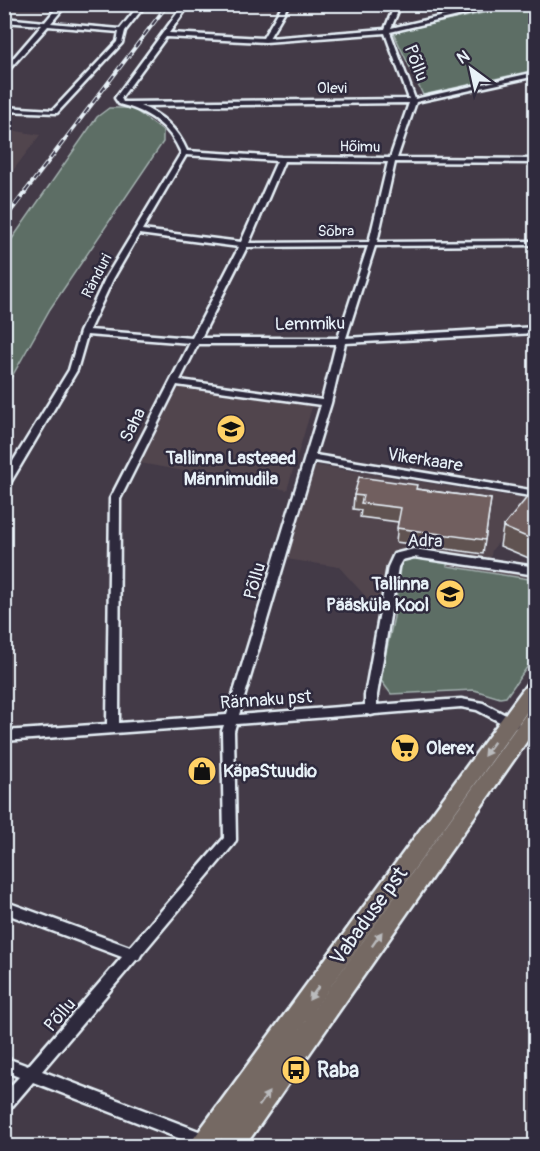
<svg xmlns="http://www.w3.org/2000/svg" width="540" height="1151" viewBox="0 0 540 1151" font-family="Pangolin,sans-serif">
<style>
.built{fill:#51454e}
.green{fill:#5d6e65;stroke:#a2b0ae;stroke-width:1.5}
.lines{fill:none;stroke-linecap:round;stroke-linejoin:round}
.minor-casing{stroke:#e8f1f8;stroke-width:5}
.highway-casing{stroke:#e8f1f8;stroke-width:5}
.minor{fill:#2f2a3d;fill-rule:evenodd}
.highway{fill:#756964;fill-rule:evenodd}
.rail-far1-casing{stroke:#e8f1f8;stroke-width:4}
.rail-casing{stroke:#e8f1f8;stroke-width:4.5}
.rail-far1{stroke:#2f2a3d;stroke-width:2;stroke-dasharray:7;stroke-linecap:butt}
.rail{stroke:#2f2a3d;stroke-width:3;stroke-dasharray:9;stroke-linecap:butt}
.wall{fill:#615251;stroke:#e8f1f8;stroke-width:1.5}
.building{fill:#715f5e;stroke:#e8f1f8;stroke-width:1.5}
.oneway{fill:#babbbd}
.labels{text-anchor:middle;dominant-baseline:central;stroke-width:5;stroke-linejoin:round;paint-order:stroke}
.far-street-label{font-size:15px;fill:#e8f1f8;stroke:#2f2a3d}
.street-label{font-size:18px;fill:#e8f1f8;stroke:#2f2a3d}
.poi-label{font-size:18px;font-weight:bold;fill:#e8f1f8;stroke:#2f2a3d;text-anchor:start}
.near-street-label{font-size:21px;fill:#e8f1f8;stroke:#2f2a3d}
.near-poi-label{font-size:21px;font-weight:bold;fill:#e8f1f8;stroke:#2f2a3d;text-anchor:start}
</style>
<rect width="100%" height="100%" fill="#433a47"/>
<filter id="ink" filterUnits="userSpaceOnUse"><feTurbulence type="fractalNoise" baseFrequency=".0167" numOctaves="2"/><feDisplacementMap in="SourceGraphic" scale="12" xChannelSelector="R" yChannelSelector="G"/><feConvolveMatrix kernelMatrix="1 2 1 2 8 2 1 2 1" color-interpolation-filters="sRGB"/></filter>
<g filter="url(#ink)">
<!-- built -->
<path class="built" d="M5,129L40,135L5,181L4,129Z
M177,385L313,404L287,490L140,463Z
M313,465L527,499L525,511L492,550L488,569L535,578V642L505,683L383,691L397,613L378,610L339,567L286,559Z"/>
<!-- green -->
<path class="green" d="M522,5H535V70L423,95L393,32Z
M109,108H132L163,131V142L50,309L5,389V249L97,117Z
M412,556L448,560L447,566L535,580V656L506,697L500,698L474,690L391,694L380,679L394,617L401,559Z"/>
<g class="lines">
<!-- minor casing -->
<g class="minor-casing">
<path id="minor" d="M60,4H67L51,23L120,29L140,4H146L125,31L122,43L57,113L4,111V107L53,110L117,42L119,32L48,26L4,75V69L42,25L4,22V18L45,22Z
M184,4H190L169,33L263,38L283,4H289L269,38L385,29L395,4H401L391,28L496,4H509L390,32L415,99L536,72V76L416,102L397,158L536,159V163L395,162L377,242L536,241V245L375,246L346,338L536,327V333L345,343L331,403L315,455L536,491V497L314,461L239,715L365,705V695L388,567L394,554L414,549L536,567V575L414,557L402,560L398,567L377,695V705L461,699L483,703L517,721L519,724L517,727L513,729L477,710L461,707L375,714L371,715L367,714L236,724L234,731L236,840L234,844L141,955L139,959L136,960L42,1071L217,1138L222,1141L224,1146H199L33,1082L9,1110L4,1112V1093L19,1077L4,1071V1057L28,1066L122,957L4,913V901L130,947L224,838L222,731L224,725L4,741V731L107,724L110,499L190,343L87,335L77,370L9,485L4,488V476L69,370L80,332L105,279L181,153C169,125 148,111 119,104L115,98ZM385,33L409,99L128,102H123L121,98L166,37L265,42ZM409,103L390,158L281,157L187,151C178,130 162,114 140,106ZM186,155L277,161L241,242L142,230ZM284,161L388,162L369,242L249,243ZM139,234L239,247L192,338L89,330L113,279ZM368,246L338,338H201L247,247ZM198,344H336L322,400L180,380ZM177,385L321,405L227,715L119,723L120,499Z"/>
</g>
<!-- highway casing -->
<g class="highway-casing">
<path id="highway" d="M536,678V699L300,1029L530,708L536,706V728L245,1146H219L222,1138L216,1146H190L194,1138L530,680Z"/>
</g>
<!-- minor -->
<use href="#minor" class="minor"/>
<!-- highway -->
<use href="#highway" class="highway"/>
<!-- rail-far1 casing -->
<g class="rail-far1-casing">
<path id="rail-far1" d="M25,192L168,4"/>
</g>
<!-- rail casing -->
<g class="rail-casing">
<path id="rail" d="M4,220L26,191"/>
</g>
<!-- rail-far1 -->
<use href="#rail-far1" class="rail-far1"/>
<!-- rail -->
<use href="#rail" class="rail"/>
</g>
<!-- wall -->
<path class="wall" d="M416,489L491,499L483,554L396,542L398,522L360,517L361,510L353,509L354,495Z
M536,491V561L500,546L503,527Z"/>
<!-- building -->
<path class="building" d="M359,477L417,485L416,489L491,499L485,540L397,528L401,508L361,503L363,496L354,495Z
M533,490L536,491V541L503,527Z"/>
<!-- one-way arrows -->
<defs><path id="oneway-solid" d="M-6-.8H1V-3.2L6.5 0L1 3.2V.8H-6Z" transform="scale(1.5)"/></defs>
<g class="oneway">
<use href="#oneway-solid" transform="translate(489 749) rotate(126)"/>
<use href="#oneway-solid" transform="translate(377 939) rotate(-55)"/>
<use href="#oneway-solid" transform="translate(314 993) rotate(126)"/>
<use href="#oneway-solid" transform="translate(264 1099) rotate(-55)"/>
</g>
</g>
<!-- icons -->
<defs>
<g id="school-disc" transform="scale(1.5)"><circle r="9.5" fill="#ffd166" stroke="#2f2a3d"/><path d="M0-5L7-2L0 1L-7-2ZM-4 1L0 2.5L4 1V4Q0 6-4 4Z" fill="#111"/></g>
<g id="supermarket-disc" transform="scale(1.5)"><circle r="9.5" fill="#ffd166" stroke="#2f2a3d"/><path d="M-6-5.5h2.5l.6 2H6L4.5 2H-2.5L-4.4-4H-6ZM-1.5 3.2a1.3 1.3 0 1 0 .1 0ZM3 3.2a1.3 1.3 0 1 0 .1 0Z" fill="#111"/></g>
<g id="shop-disc" transform="scale(1.5)"><circle r="9.5" fill="#ffd166" stroke="#2f2a3d"/><path d="M-5-2.5h2.3a2.7 3.5 0 0 1 5.4 0H5L5.5 6h-11ZM-1.5-2.5h3a1.5 2.3 0 0 0-3 0Z" fill="#111"/></g>
<g id="bus-disc" transform="scale(1.5)"><circle r="9.5" fill="#ffd166" stroke="#2f2a3d"/><path d="M-5-6H5V4H4V6H2V4H-2V6H-4V4H-5ZM-3.5-4V0h7V-4ZM-3.5 1.2v1.5H-2V1.2ZM2 1.2v1.5H3.5V1.2Z" fill="#111"/></g>
</defs>
<g fill-rule="evenodd">
<use href="#school-disc" x="231" y="429"/>
<use href="#school-disc" x="450" y="594"/>
<use href="#supermarket-disc" x="405" y="748"/>
<use href="#shop-disc" x="202" y="771"/>
<use href="#bus-disc" x="296" y="1070"/>
</g>
<g class="labels">
<!-- far-street labels -->
<g class="far-street-label">
<text x="332" y="88">Olevi</text>
<text transform="translate(360 147) rotate(1)">Hõimu</text>
<text x="336" y="231">Sõbra</text>
<text transform="translate(97 276) rotate(-62)">Ränduri</text>
</g>
<!-- street labels -->
<g class="street-label">
<text transform="translate(416 63) rotate(69)">Põllu</text>
<text transform="translate(310 324) rotate(-1)">Lemmiku</text>
<text transform="translate(133 425) rotate(-64)">Saha</text>
<text transform="translate(425 460) rotate(9)">Vikerkaare</text>
<text transform="translate(425 541) rotate(2)">Adra</text>
<text transform="translate(255 581) rotate(-74)">Põllu</text>
<text transform="translate(266 700) rotate(-4)">Rännaku pst</text>
<text transform="translate(60 1015) rotate(-49)">Põllu</text>
</g>
<!-- poi labels -->
<g class="poi-label">
<text x="231" y="458" text-anchor="middle">Tallinna Lasteaed<tspan x="231" dy="21">Männimudila</tspan></text>
<text x="429" y="584" text-anchor="end">Tallinna<tspan x="429" dy="21">Pääsküla Kool</tspan></text>
<text x="426" y="748">Olerex</text>
<text x="223" y="771">KäpaStuudio</text>
</g>
<!-- near-street labels -->
<g class="near-street-label">
<text transform="translate(369 916) rotate(-54)">Vabaduse pst</text>
</g>
<!-- near-poi labels -->
<g class="near-poi-label">
<text x="317" y="1070">Raba</text>
</g>
</g>
<!-- margin -->
<rect width="540" height="1151" fill="none" stroke="#2f2a3d" stroke-width="24"/>
<rect x="12" y="12" width="516" height="1127" fill="none" stroke="#e8f1f8" stroke-width="2" filter="url(#ink)"/>
<!-- north arrow -->
<g transform="translate(471 69) rotate(327)" stroke="#2f2a3d" stroke-width="4.5" paint-order="stroke">
<path d="M0-4.5L10 22L0 15L-10 22Z" fill="#e8f1f8"/>
<text y="-9" font-size="16" font-weight="bold" text-anchor="middle" fill="#e8f1f8">N</text>
</g>
</svg>
